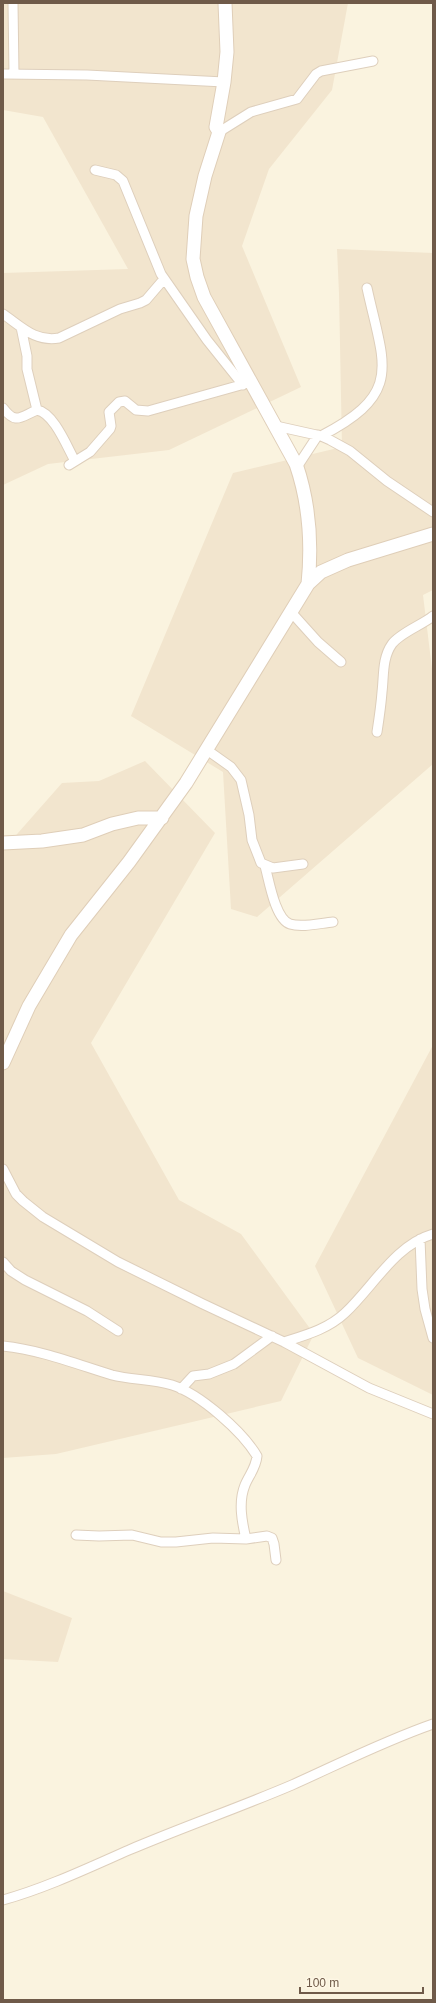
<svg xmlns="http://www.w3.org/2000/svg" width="436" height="2003" viewBox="0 0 436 2003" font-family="Arial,sans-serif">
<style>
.residential{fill:#f2e5ce}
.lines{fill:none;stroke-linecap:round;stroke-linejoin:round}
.street-casing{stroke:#decfbc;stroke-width:11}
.secondary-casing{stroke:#dfceb8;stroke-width:15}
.street{stroke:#fff;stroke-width:9}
.secondary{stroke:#fff;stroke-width:13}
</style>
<rect width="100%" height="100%" fill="#faf3df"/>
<!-- residential -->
<path class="residential" d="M3,3H348L332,90L269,169L242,246L301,387L169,450L48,464L3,485V273L128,269L43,117L3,110Z
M337,249L433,253V590L423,595L433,677V764L257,917L231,909L223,772L131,716L233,473L342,447L339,293Z
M145,761L215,833L91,1043L179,1200L241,1234L314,1334L281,1401L56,1454L3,1458V850L62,783L99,781Z
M433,1045V1395L358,1358L315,1266Z
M3,1591L72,1618L58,1662L3,1659Z"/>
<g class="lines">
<!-- street casing -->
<g class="street-casing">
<path id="street" d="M13,3L14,74
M3,74L87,75L224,82
M219,132L251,112L297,99L316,74L321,71L373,61
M95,170L116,175L123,181L161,274L207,340L243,385
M3,314C22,327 35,342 59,338L120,309L140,303L146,300L164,279
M21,327L27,356V369L37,410
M3,408C16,425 20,417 37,410C54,413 67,447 75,461
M276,426L321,436L330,440L350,451L387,481L433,512
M321,436C404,393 384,366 367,288
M69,465L90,452L110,429L111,426L109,412L119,402L125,401L136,410L148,411L248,383
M297,467L318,435
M291,612L318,642L341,662
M377,732C379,719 381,706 382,692C384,676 382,658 392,644C400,633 422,625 433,616
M207,750L231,767L241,780L249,815L252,840L261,863L273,868L303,864
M265,866C269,880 275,919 290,924C302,928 321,923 333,922
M3,1169L16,1194L23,1201L43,1217L118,1262L203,1304L284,1342L369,1388L433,1414
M420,1239L422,1289L425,1309L433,1338
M3,1262L11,1271L25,1280L87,1311L118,1331
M284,1342C306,1335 328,1329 345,1313C373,1287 395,1245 433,1234
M3,1346C41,1350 76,1364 112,1375C131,1380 152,1379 172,1385C200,1394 242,1431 257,1456C256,1468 249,1475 245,1485C238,1502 242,1522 246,1539
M181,1389L193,1376L209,1374L234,1364L272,1336
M76,1535L99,1536L132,1535L161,1542H176L213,1538L246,1539L267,1536L272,1538L274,1544L276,1560
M3,1900C46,1888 88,1868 129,1850C183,1827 238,1808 292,1785C339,1764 384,1741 433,1724"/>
</g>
<!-- secondary casing -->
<g class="secondary-casing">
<path id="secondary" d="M308,584L321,572L348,560L433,534
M3,843L42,841L83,835L112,824L138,818H162
M3,1063L29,1006L71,935L129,862L186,783L308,584C312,545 309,502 296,464L204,297L197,277L193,259L196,216L205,176L219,132L216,127L224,82L227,52L225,3"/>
</g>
<!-- street -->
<use href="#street" class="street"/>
<!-- secondary -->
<use href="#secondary" class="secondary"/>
</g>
<!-- border -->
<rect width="436" height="2003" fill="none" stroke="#6f5a49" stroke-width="8"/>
<!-- scale -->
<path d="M300 1987v6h123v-6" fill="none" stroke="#6f5a49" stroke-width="2"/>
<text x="306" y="1987" font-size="12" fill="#6f5a49" stroke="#fef7e5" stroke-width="3" paint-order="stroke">100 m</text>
</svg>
